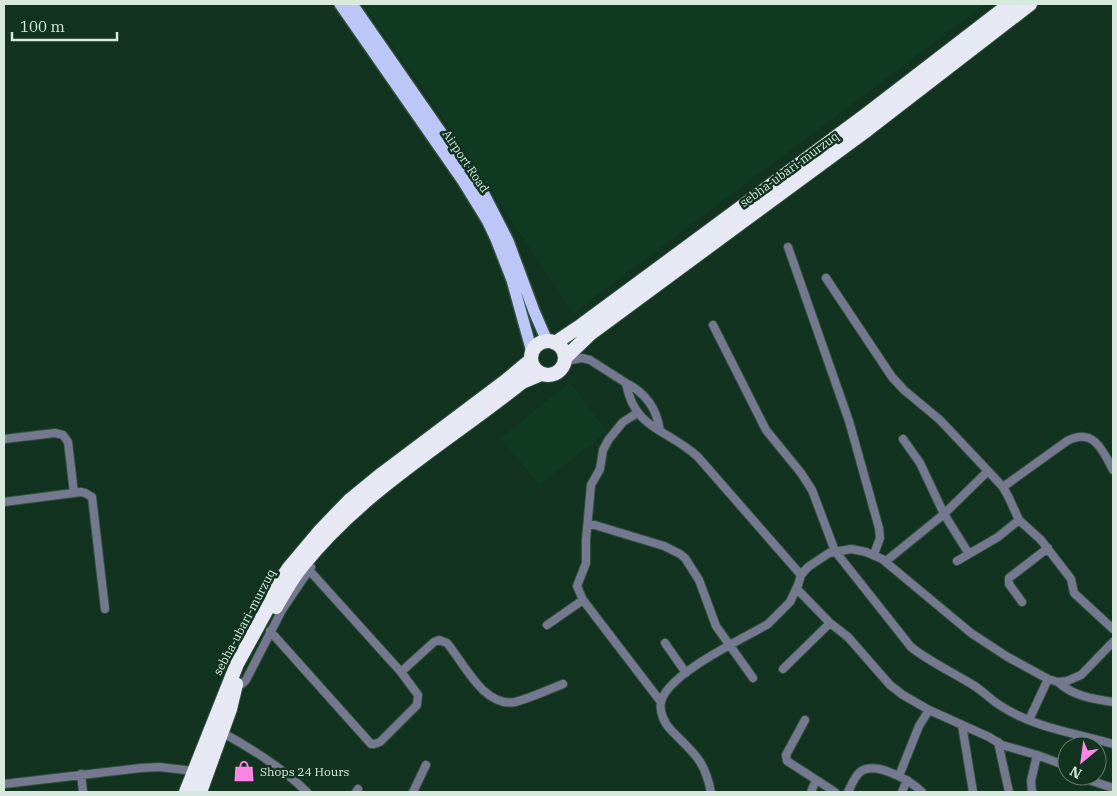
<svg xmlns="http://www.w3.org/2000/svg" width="1117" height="796" viewBox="0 0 1117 796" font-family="'IBM Plex Serif',serif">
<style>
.built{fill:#103a22}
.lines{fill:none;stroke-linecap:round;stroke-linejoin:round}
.street-casing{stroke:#32503e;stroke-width:10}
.primary-casing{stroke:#32503e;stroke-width:14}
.highway-casing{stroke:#32503e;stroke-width:16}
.street{stroke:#747990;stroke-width:8}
.primary{stroke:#bcc7f7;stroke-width:11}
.highway{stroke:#e6e9f4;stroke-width:14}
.labels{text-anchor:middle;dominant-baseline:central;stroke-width:5;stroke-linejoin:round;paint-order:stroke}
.street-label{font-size:12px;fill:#d7e9dc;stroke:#123320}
.poi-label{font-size:12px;fill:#d7e9dc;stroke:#123320;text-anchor:start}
</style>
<rect width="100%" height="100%" fill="#123320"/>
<!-- built -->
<path class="built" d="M363,4H985L573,313L428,96Z
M570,382L607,432L539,485L501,438Z"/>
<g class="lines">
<!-- street casing -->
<g class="street-casing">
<path id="street" d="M788,247L849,421L879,528L880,538L874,554
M826,278L892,377L904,390L940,420L988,471L1003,487L1009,498L1019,520L1041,540L1071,579L1074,593L1113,629
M713,325L766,430L801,473L812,490L835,551L911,647C930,662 952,672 973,685C983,691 991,700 1001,706C1035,728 1075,733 1113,744
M565,361L582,358L590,360L626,383C634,430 668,429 698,457L801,575
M626,383C646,393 657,409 660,431
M637,413L623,422L609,439L603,450L600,469L591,485L586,540V563L577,586L583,600L661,702
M4,439L55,433L63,435L68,442L74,493
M903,439L920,463L944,514L969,554
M1003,487L1067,441C1093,427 1103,450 1113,470
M4,502L81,492L85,493L92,497L105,609
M588,523L664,546L680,554L685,558L699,580L716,626L753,678
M886,561L944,514L988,471
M957,561L998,537L1019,520
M797,589L830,623L848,637L890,685L903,695L929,710L989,737L1002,745L1037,755L1067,766
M1022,602L1009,584V578L1048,548
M547,625L583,600
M270,631L371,744H374L380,742L417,705L418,695L401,672L309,570
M665,643L686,673
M783,669L830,623
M401,672L434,642L439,640L447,643C464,663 484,708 515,702C531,698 547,690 563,684
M1058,682C1073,696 1093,699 1113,702
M236,686L242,684L246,680L282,610L311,567
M805,720L786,755L787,761L835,792
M1029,720L1048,679
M962,725L973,792
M221,732C253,749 281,767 307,792
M998,742L1009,792
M81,774L83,792
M899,776L919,726L929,710
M1085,776L1092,781L1113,788
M4,784L141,768L159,767L194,771
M356,792L358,789
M413,792L426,765
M711,792C704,758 693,753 671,730C664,723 659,711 661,702C668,673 743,639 768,624L790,602L798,585L801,575L808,567L829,553L851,549L866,552L882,559L971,633L1006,656L1048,679L1058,682L1067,681L1081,675L1113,642
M811,792L816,780
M848,792C851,786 855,776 860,772C875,760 911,781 922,792
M902,792L907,780
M1032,792L1031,781L1037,755"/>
</g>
<!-- primary casing -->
<g class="primary-casing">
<path id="primary" d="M340,4L463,181L487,220L496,239L512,280L532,352
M352,4L485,196L508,241L534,311L547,341"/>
</g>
<!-- highway casing -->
<g class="highway-casing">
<path id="highway" d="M531 358a17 17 0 1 1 34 0a17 17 0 1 1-34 0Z
M555,343L582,325L866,115L1010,4
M565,358L591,333L868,129L1030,4
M276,607C284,593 292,578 303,565C363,490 447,442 522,382L541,374
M186,792L237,664L272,600L278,584L289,568L321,530L349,501L382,474L507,380L531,360
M200,792L230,709L236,684"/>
</g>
<!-- street -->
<use href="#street" class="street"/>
<!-- primary -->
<use href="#primary" class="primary"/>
<!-- highway -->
<use href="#highway" class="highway"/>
</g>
<!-- icons -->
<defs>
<g id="shop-bare" transform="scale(1.725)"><path d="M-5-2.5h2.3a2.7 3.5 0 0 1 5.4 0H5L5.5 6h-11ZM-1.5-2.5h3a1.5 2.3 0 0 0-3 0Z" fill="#fc86e4" stroke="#123320" stroke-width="2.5" paint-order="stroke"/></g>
</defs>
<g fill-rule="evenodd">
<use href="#shop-bare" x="244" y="771"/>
</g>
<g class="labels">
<!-- street labels -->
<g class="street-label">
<text transform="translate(466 161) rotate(56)">Airport Road</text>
<text transform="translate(789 169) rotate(-36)">sebha-ubari-murzuq</text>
<text transform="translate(244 622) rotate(-62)">sebha-ubari-murzuq</text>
</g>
<!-- poi labels -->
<g class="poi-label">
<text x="260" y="771">Shops 24 Hours</text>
</g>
</g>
<!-- border -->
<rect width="1117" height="796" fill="none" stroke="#d7e9dc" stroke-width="10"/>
<!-- north arrow -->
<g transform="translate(1082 761) rotate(209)"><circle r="24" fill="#123320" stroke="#617c6b"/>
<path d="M0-4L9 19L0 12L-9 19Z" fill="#fc86e4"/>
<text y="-8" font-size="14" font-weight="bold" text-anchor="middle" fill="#d7e9dc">N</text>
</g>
<!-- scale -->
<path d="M12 32v8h105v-8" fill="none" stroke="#d7e9dc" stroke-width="2.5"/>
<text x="20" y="32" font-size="15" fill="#d7e9dc" stroke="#123320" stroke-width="4" paint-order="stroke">100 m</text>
</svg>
